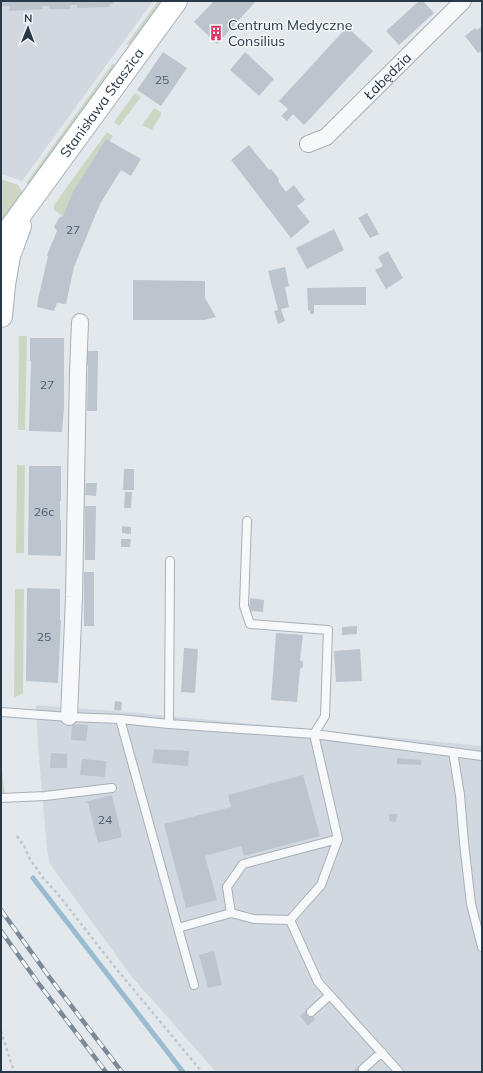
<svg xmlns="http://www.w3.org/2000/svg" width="483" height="1073" viewBox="0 0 483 1073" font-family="Mulish,sans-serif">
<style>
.built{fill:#d1d8df}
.green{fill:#cbd7c3}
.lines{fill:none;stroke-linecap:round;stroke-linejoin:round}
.stream{stroke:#9abcd0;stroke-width:5}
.building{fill:#bcc5cd}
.service-casing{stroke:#a7b0b8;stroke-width:10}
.minor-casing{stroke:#a7b0b8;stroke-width:18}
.secondary-casing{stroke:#a7b0b8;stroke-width:24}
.path{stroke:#c0c6cb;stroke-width:2.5;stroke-dasharray:3 3;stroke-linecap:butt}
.service{stroke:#f6f8fa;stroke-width:8}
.minor{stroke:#f6f8fa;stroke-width:16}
.secondary{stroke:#fff;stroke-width:22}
.rail-casing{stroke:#7a8a98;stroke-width:4.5}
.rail{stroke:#f3f7f9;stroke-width:3;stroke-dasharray:9;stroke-linecap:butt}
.labels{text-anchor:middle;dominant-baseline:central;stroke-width:3;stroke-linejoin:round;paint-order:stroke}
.number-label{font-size:12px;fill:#4d5b68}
.poi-label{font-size:14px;fill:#283847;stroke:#f3f7f9;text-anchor:start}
.street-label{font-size:14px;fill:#283847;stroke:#f3f7f9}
</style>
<rect width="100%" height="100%" fill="#e3e8ed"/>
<!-- built -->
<path class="built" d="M1,1H153L22,181L1,174Z
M36,705L128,712L482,746V1072H216L132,977L50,864L47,850L38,746Z"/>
<!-- green -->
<path class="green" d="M158,1H164L136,39L132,43L126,45Z
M113,63L114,67L111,73L29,185L26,183Z
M135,93L141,97L119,126L114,122Z
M154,108L161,112V115L152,130L142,125Z
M107,132L113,136L63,216L54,210V205Z
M1,179L18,185L23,193L1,225Z
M19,336H27L25,430H18Z
M17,465H25L24,553H16Z
M15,589H24L23,694L14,697Z
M1,762L5,794L1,793Z"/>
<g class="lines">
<!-- stream -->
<path class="stream" d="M33,878L183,1072"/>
</g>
<!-- building -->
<path class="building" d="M1,1H113V4H109L110,7L77,8V5H70L71,9H49V6H42L43,9L9,11L10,6H1Z
M214,1H256L217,44L194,22Z
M419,1H423L434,13L399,45L386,31Z
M482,26V51L478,53L465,36L475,28L477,30Z
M347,27L373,51L304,125L293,114L287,121L281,116L288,109L279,101Z
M163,52L187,68L161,106L137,90Z
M245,52L274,79L259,96L230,70Z
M106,139L141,159L131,176L121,170L100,204L74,267L66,304L57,303L54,311L37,307L38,299L48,256L47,255L57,231L54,227L59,218L63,216L73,192Z
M249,145L269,170L271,169L279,179L278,181L286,192L294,185L305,200L297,206L310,222L291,238L231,160Z
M367,213L379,234L370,238L358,218Z
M334,229L344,250L307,269L296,248Z
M388,251L403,278L386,289L375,270L383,266L378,257Z
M285,267L289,286L285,287L289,307L281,309L285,321L278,324L274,311L278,310L268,271Z
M133,280L205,281V298L216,317L204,320H133Z
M366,287V305H314V314H310V310H308L307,288Z
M30,338H64V408L62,432L29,431L31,361H30Z
M85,351H98L97,411H87L88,365L85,364Z
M29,466H61V501H60V520H61V556L28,555Z
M124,469H134V490H123Z
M86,483H97L96,496L85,495Z
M125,492H132L131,508H124Z
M85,506H96L95,560H85Z
M122,526L131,527V534L122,533Z
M121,539H131L130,547H121Z
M84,572H94V626H84Z
M27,588L60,589V620H61L58,683L26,681Z
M250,598L264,600L263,612L249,611Z
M357,626V634L342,635V627Z
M276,633L303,635L300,660L303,662V667L300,669L297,702L271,700Z
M184,648L198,649L195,693L181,692Z
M360,649L362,681L336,682L334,651Z
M115,701L122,702L121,711L114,710Z
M72,724L88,725L86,741L71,740Z
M154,749L189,751L188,766L152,763Z
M51,753L67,754V768H50Z
M397,758L422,760L421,765L397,764Z
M82,759L106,761L105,777L80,775Z
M303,775L320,836L244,856L241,846L205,856L217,900L186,908L164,824L231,807L228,795Z
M112,795L122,837L98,843L88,803L85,802Z
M389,814H397L396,822L389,821Z
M214,951L222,985L208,988L199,955Z
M307,1009L315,1019L308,1026L300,1016Z
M358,1066L363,1072H352Z"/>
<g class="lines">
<!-- service casing -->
<g class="service-casing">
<path id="service" d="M1,712L69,717L120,719L169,724L314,734L482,756
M120,719L178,928L231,913L254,919L290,920L321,885L338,839L314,734L325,716L328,630L250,624L244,606L247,521
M169,724L170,561
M453,752L460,795L464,843L471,904L482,947
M1,798L45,796L112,788
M231,913L227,887L243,864L338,839
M290,920L318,982L399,1072
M178,928L194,985
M311,1012L330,995
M363,1069L382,1052"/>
</g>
<!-- minor casing -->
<g class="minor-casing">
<g id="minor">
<path id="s1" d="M308,144L326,137L463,1"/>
<path d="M69,717L74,597L78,373L80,322"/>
</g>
</g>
<!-- secondary casing -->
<g class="secondary-casing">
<g id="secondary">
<path id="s2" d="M1,241L176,1"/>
<path d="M1,316L4,285L9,256L20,226"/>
</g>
</g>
<!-- path -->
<path class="path" d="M17,836L24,846L30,859L43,878L57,893L114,966L202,1072
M1,1031L14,1072"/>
<!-- service -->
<use href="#service" class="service"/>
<!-- minor -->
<use href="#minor" class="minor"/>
<!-- secondary -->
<use href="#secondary" class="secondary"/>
<!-- rail casing -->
<g class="rail-casing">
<path id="rail" d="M1,910L50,978L122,1072
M1,931L39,984L106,1072"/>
</g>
<!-- rail -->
<use href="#rail" class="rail"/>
</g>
<!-- icons -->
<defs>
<g id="building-bare" transform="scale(1.2)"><path d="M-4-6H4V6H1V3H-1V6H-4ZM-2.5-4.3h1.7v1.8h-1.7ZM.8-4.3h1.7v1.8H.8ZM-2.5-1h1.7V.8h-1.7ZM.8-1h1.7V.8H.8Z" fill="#de3b6b" stroke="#f3f7f9" stroke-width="2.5" paint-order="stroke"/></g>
</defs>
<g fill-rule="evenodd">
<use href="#building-bare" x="216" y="33"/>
</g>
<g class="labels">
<!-- number labels -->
<g class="number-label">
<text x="162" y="79">25</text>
<text x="73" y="229">27</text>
<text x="47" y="384">27</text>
<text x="44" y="511">26c</text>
<text x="44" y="636">25</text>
<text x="105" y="819">24</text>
</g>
<!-- poi labels -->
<g class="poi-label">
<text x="228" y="25">Centrum Medyczne<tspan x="228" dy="16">Consilius</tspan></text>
</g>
<!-- street labels -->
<g class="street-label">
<text stroke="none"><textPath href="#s1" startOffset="106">Łabędzia</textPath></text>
<text stroke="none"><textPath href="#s2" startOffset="171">Stanisława Staszica</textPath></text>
</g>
</g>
<!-- border -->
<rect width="483" height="1073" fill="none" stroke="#283847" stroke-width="4"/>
<!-- north arrow -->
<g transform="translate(28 28) rotate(1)" stroke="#f3f7f9" stroke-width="3" paint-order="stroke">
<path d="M0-3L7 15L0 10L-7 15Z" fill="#283847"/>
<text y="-6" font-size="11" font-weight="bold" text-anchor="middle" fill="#283847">N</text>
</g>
</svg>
